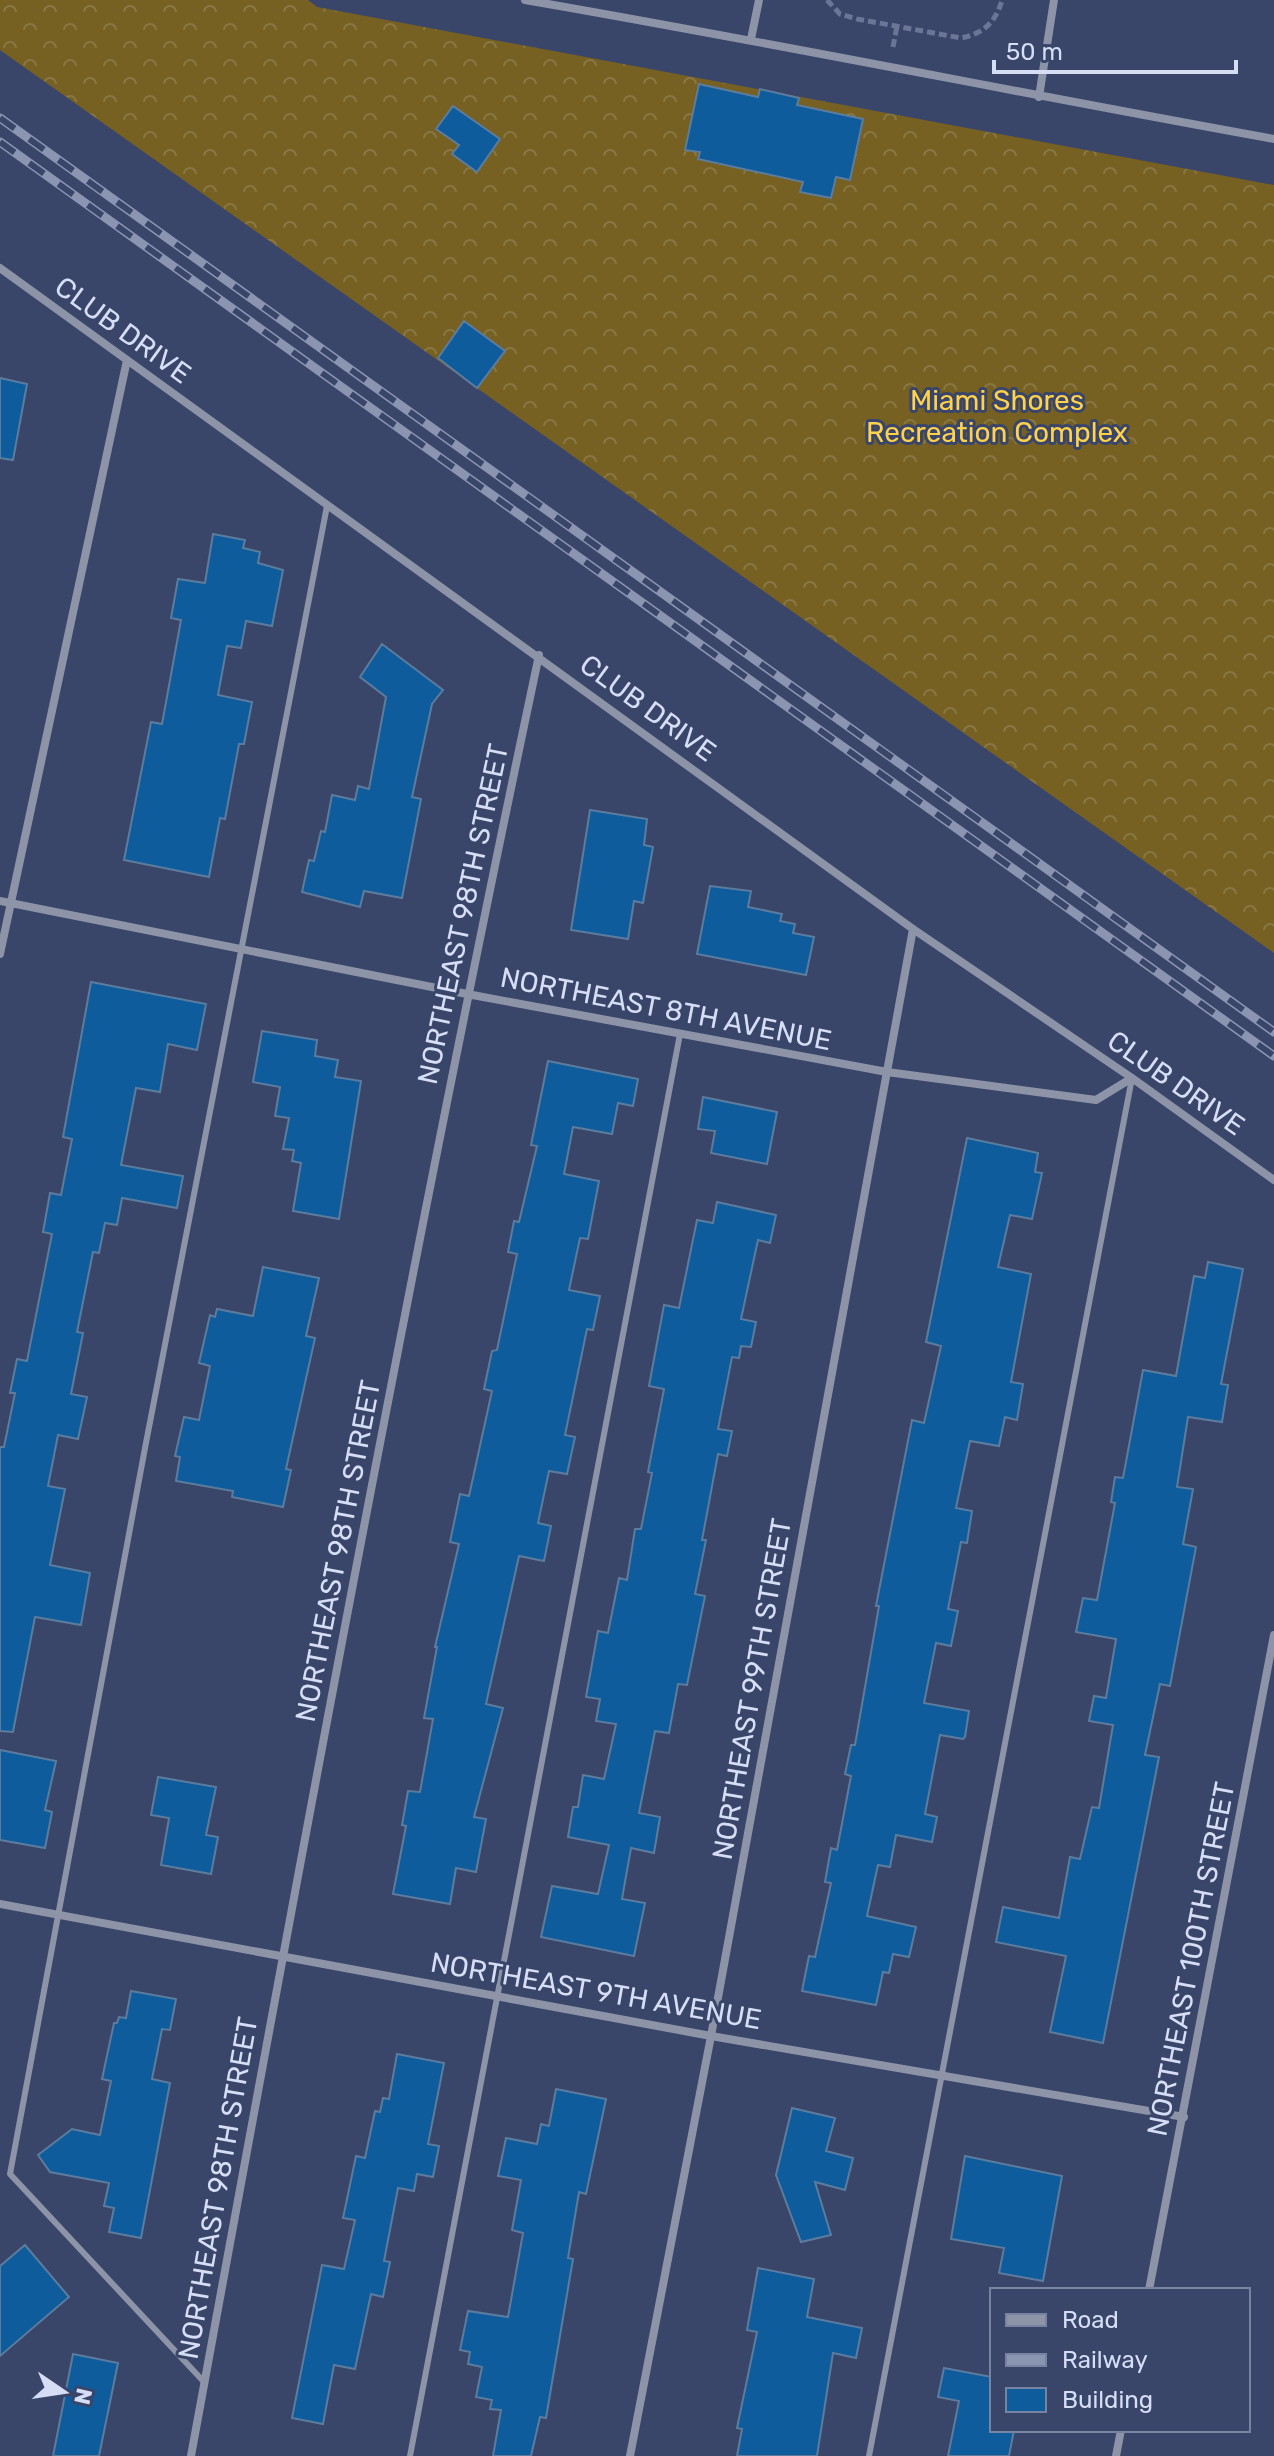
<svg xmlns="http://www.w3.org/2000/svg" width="1274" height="2456" viewBox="0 0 1274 2456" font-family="Rubik,sans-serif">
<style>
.forest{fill:url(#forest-crowns)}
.building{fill:#0f5c9c;stroke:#5c7c9e;stroke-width:2}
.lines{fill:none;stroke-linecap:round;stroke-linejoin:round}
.path{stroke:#6b7596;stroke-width:5;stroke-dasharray:8 4;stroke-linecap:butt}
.lane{stroke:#8d94a7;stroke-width:6}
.street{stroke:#8d94a7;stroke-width:8}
.rail-casing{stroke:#8b95b2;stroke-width:9}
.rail{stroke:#3a456a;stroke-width:6;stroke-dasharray:18;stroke-linecap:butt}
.labels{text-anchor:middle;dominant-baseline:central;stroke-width:6;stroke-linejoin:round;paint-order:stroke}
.street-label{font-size:28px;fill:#d6def5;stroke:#3a456a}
.park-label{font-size:28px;fill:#ffd24b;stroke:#3a456a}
</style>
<defs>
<pattern id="forest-crowns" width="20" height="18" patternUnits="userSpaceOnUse" patternTransform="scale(2)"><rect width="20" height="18" fill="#766123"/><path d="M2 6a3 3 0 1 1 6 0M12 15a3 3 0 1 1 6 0" fill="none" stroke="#897744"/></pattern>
</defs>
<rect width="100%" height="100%" fill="#3a456a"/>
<!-- forest -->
<path class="forest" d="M0,0H308L317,7L1274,185V953L0,50Z"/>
<!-- building -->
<path class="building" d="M699,84L758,97L760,89L799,98L797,105L863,119L850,180L836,177L831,198L800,192L803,182L698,159L700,152L685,150Z
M453,106L500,139L477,172L452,154L459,145L436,129Z
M464,321L505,351L477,388L438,358Z
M0,378L27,384L13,460L0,458Z
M213,534L245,540L243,548L260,552L258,563L283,570L272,626L246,621L241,648L227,646L218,695L252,702L244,744H239L225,819L220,818L209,877L124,860L151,722L162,724L181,620L171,618L178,579L205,583Z
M382,644L443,690L432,704L412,797L421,799L402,898L364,891L360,907L302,892L309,860L314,861L321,831L325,832L332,795L355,800L358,786L369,789L386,697L360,677Z
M590,810L647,819L644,845L653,847L643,903L634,901L628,939L571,930Z
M710,886L751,891L748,907L782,914L780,921L795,924L793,933L814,937L806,975L697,954Z
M91,982L206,1004L197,1050L168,1044L160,1092L136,1088L121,1165L183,1176L177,1208L122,1198L117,1225L105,1223L99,1253L93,1252L77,1332L83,1333L71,1394L87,1397L78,1439L58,1435L48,1486L65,1489L50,1565L90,1573L81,1625L35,1617L13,1732L0,1731V1447H4L15,1393H10L17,1359L27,1361L52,1234L43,1232L50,1193L61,1195L72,1139L63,1137Z
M262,1031L317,1040L315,1056L338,1060L335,1077L361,1081L339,1219L293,1211L301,1163L292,1161L294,1150L283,1149L289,1118L275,1116L280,1087L253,1082Z
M548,1061L638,1079L633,1106L618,1103L612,1134L573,1127L564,1174L599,1181L588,1239L580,1238L569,1290L600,1296L593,1330L587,1329L565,1435L575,1437L567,1474L549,1471L538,1523L551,1526L544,1561L519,1556L486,1704L503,1708L474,1817L486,1819L476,1872L456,1868L450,1904L393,1894L406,1826L402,1825L408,1791L420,1792L433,1719L424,1718L437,1647H435L459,1544L450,1542L460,1494L469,1496L492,1391L484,1389L492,1351L497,1350L517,1254L508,1252L514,1221L519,1222L537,1146L531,1145Z
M703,1097L777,1112L767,1164L711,1153L715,1131L698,1129Z
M967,1138L1038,1153L1035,1172L1042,1173L1032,1219L1010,1215L998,1267L1031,1274L1011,1382L1023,1384L1017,1420L1005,1417L999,1446L970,1441L956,1508L972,1511L967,1543L961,1542L948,1609L958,1611L951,1646L936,1643L924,1703L969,1711L965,1737L963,1739L940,1735L925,1814L937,1817L932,1842L896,1835L890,1867L878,1865L867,1916L916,1927L909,1957L893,1954L889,1973L883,1972L876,2005L802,1991L809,1956L815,1957L831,1883L825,1882L831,1848L837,1850L851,1776L845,1774L851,1745H855L879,1606H876L912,1420L924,1423L941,1346L926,1342Z
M717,1202L776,1215L770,1243L758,1240L741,1319L756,1322L751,1347L741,1346L739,1358L732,1357L718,1429L732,1431L727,1456L718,1454L702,1540H706L695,1594L705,1596L687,1685L678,1684L669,1733L655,1731L639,1813L660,1817L654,1853L631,1848L622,1899L645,1903L634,1956L541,1937L552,1886L598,1894L609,1845L568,1837L573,1807H578L583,1775L604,1779L616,1724L596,1721L600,1699L586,1697L598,1631L608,1633L619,1578L627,1580L635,1529H641L652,1473L648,1472L664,1389L649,1386L664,1305L679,1308L697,1220L713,1223Z
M1208,1262L1243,1269L1221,1384L1228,1385L1222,1422L1188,1417L1177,1487L1193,1489L1183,1544L1196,1547L1170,1686L1160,1684L1145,1755L1159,1757L1103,2043L1050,2032L1066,1956L996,1942L1003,1907L1059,1918L1070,1857L1080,1859L1092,1807L1099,1808L1113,1725L1089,1721L1094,1696L1106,1698L1116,1639L1076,1632L1083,1598L1097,1600L1115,1503L1111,1502L1115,1477L1123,1478L1143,1370L1176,1376L1194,1276L1205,1278Z
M263,1267L319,1278L306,1336L315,1338L286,1469L291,1470L283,1507L232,1497L233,1491L176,1481L180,1457L175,1456L184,1417L199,1420L210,1366L199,1363L210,1315L215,1317L217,1309L253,1316Z
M0,1750L56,1761L45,1810L52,1812L45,1848L0,1840Z
M158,1777L216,1787L206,1835L218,1837L211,1874L161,1865L169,1818L151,1815Z
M131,1991L176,1999L170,2030L162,2029L152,2079L170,2083L141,2238L109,2232L114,2208L104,2206L109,2183L50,2172L38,2155L72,2129L100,2135L111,2081L102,2079L114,2023H117L119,2017L126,2018Z
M397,2054L444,2063L428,2144L439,2146L433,2177L417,2174L414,2191L398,2188L384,2261L390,2262L383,2297L371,2294L355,2369L334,2365L323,2424L292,2418L322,2265L344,2269L355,2220L343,2218L356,2156L365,2158L375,2111L380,2112L383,2098L389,2099Z
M556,2089L606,2099L586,2194L579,2192L568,2258L573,2259L546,2418L540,2417L531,2456H493L501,2410L490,2409L492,2400L476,2397L482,2367L468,2364L470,2352L460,2350L468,2311L508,2317L523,2233L512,2230L521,2180L498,2176L506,2138L537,2144L541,2124L549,2126Z
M792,2108L835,2118L826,2151L853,2158L845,2190L815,2182L831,2235L801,2242L776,2175Z
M965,2156L1062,2176L1043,2281L999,2273L1004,2248L951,2239Z
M25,2245L69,2297L0,2356V2266Z
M758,2268L814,2279L807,2317L862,2328L856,2358L833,2353L817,2456H737L742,2429L737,2428L757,2332L747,2330Z
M73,2354L118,2363L99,2456H53Z
M944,2368L992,2377V2430H1014L1009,2456H948L959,2401L938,2397Z"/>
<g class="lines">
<!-- path -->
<path class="path" d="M827,0L840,14L857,19L961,38C983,34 996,22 1002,0
M893,47L897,26"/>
<!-- lane -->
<path class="lane" d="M205,2383L10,2174L145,1448L327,506
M410,2456L680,1034
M869,2456L1132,1078"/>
<!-- street -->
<path class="street" d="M525,0C775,43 1024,94 1274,139
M751,39L759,0
M1039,97L1054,0
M0,268L913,929L1132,1078L1274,1180
M0,901L467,994L887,1072L1096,1100L1132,1078
M0,954L127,360
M0,1904L711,2036L1184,2117
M1149,2290L1274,1635
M191,2456C301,1855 412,1254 539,655
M630,2456L711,2036L913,929
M1116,2456L1121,2430"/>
<!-- rail casing -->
<g class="rail-casing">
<path id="rail" d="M0,118L1274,1032
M0,142L1274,1056"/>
</g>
<!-- rail -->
<use href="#rail" class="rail"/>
</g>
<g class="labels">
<!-- street labels -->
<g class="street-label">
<text transform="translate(123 330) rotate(36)">CLUB DRIVE</text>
<text transform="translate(648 708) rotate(36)">CLUB DRIVE</text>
<text transform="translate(463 914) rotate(-78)">NORTHEAST 98TH STREET</text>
<text transform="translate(666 1009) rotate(11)">NORTHEAST 8TH AVENUE</text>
<text transform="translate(1176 1083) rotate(35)">CLUB DRIVE</text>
<text transform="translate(338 1551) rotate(-79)">NORTHEAST 98TH STREET</text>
<text transform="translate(752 1689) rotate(-80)">NORTHEAST 99TH STREET</text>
<text transform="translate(1191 1959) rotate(-79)">NORTHEAST 100TH STREET</text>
<text transform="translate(596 1991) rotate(10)">NORTHEAST 9TH AVENUE</text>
<text transform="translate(218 2188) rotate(-80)">NORTHEAST 98TH STREET</text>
</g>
<!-- park labels -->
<g class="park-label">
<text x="997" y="400">Miami Shores<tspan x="997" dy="32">Recreation Complex</tspan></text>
</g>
</g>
<!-- legend -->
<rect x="990" y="2288" width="260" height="144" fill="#3a456a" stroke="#7882a2" stroke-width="2"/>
<rect x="1006" y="2314" width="40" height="12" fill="#8d94a7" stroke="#7882a2" stroke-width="2"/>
<text x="1062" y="2328" font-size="24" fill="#d6def5">Road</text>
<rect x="1006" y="2354" width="40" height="12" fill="#8b95b2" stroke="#7882a2" stroke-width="2"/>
<text x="1062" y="2368" font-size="24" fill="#d6def5">Railway</text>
<rect x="1006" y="2388" width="40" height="24" fill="#0f5c9c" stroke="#7882a2" stroke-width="2"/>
<text x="1062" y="2408" font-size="24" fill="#d6def5">Building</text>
<!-- north arrow -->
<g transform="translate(64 2392) rotate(103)" stroke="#3a456a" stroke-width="6" paint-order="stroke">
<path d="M0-6L14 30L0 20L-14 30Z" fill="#d6def5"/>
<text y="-12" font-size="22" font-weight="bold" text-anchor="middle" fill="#d6def5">N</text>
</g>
<!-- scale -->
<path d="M994 60v12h242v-12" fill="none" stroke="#d6def5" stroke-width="4"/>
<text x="1006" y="60" font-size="24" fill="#d6def5" stroke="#3a456a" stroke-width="6" paint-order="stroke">50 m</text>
</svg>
